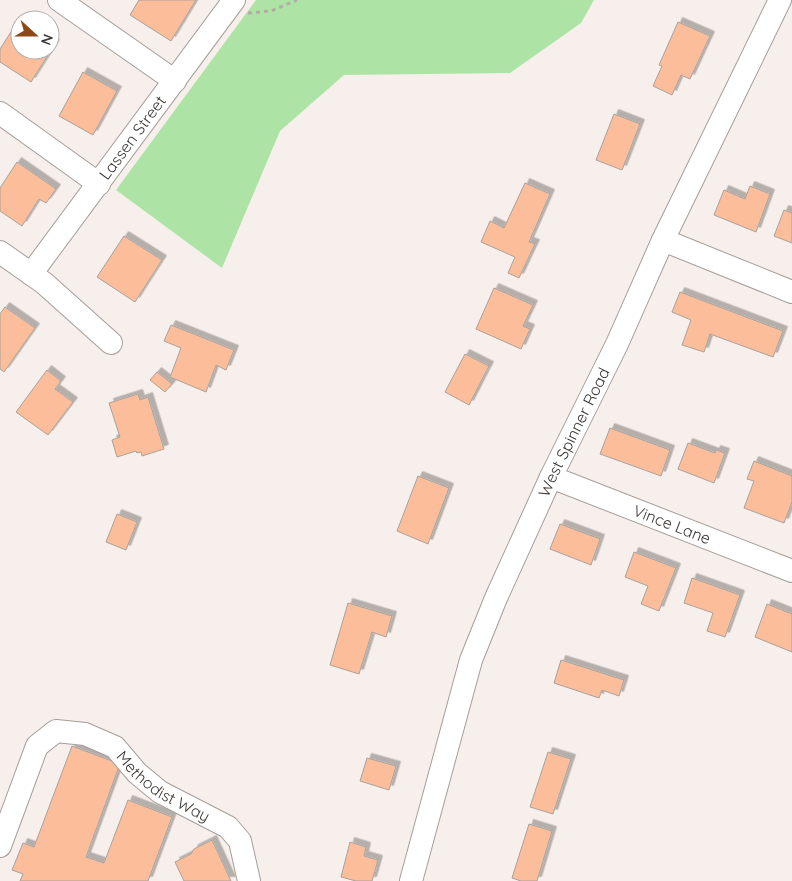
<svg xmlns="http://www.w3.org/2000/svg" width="792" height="881" viewBox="0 0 792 881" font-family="Quicksand,sans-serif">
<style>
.green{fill:#ade4a6}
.building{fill:#fcbe9a;stroke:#a8a19d;filter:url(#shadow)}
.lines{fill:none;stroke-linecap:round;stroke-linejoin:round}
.minor-casing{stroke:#a59e9a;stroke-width:24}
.path{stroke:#b2aca9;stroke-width:3;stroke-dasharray:4 4;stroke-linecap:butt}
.minor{stroke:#fff;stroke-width:22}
.labels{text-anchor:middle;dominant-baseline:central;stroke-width:4.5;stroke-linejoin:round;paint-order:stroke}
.street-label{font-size:16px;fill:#3b3836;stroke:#fff}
</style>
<defs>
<filter id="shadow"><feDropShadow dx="4.5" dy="-4.5" stdDeviation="0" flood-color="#0004"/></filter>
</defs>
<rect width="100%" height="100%" fill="#f7efeb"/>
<!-- green -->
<path class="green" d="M256,0H594L581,23L510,73L344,75L280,131L222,268L116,190Z"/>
<!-- building -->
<path class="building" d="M139,0H196L171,41L130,15Z
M18,21L20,22V50H50V41L55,44L31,82L0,62V49Z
M678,22L710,36L690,79L681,75L672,95L653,86L662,66L659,65Z
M83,72L117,91L93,135L59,116Z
M614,114L640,124L622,170L596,160Z
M17,162L56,189L46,203L39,199L22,226L0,211V188Z
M525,183L550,194L529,242L535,244L519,278L508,273L515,257L481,242L490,221L504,228Z
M750,186L770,194L756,232L714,215L724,190L745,199Z
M784,210L792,213V243L774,236Z
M124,236L162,260L135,302L97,277Z
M494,288L533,305L523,326L530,329L521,349L476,329Z
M680,292L783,331L773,357L710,334L704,352L682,345L691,320L672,312Z
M5,307L35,328L4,372L0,369V314Z
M171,325L234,350L226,370L216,365L206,392L170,377L181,348L164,341Z
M465,354L489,366L469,405L445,392Z
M47,370L61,381L55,389L73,402L48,435L16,412Z
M157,372L172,384L165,392L150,380Z
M138,394L140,400L148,397L164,449L142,456L141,452L137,453L136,451L117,457L112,440L120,437L109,403Z
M610,428L670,450L661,476L600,454Z
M688,443L715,453L716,450L725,453L714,483L678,469Z
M754,461L792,476V502L784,523L744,508L754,481L747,479Z
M418,476L449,488L428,544L397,531Z
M117,514L137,522L126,550L106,542Z
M560,524L600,539L591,565L550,549Z
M634,552L676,568L659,611L641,604L648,586L625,577Z
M692,578L740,595L725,637L707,631L713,613L684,603Z
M348,603L392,616L386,637L372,632L359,674L330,665Z
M767,604L792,614V652L755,637Z
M561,660L624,680L619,696L602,690L599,698L554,683Z
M72,746L120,764L86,857L104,863L128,800L172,817L148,881H20L23,874L12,870L23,843L34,847Z
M548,752L571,759L553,814L530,807Z
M367,758L396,766L389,790L360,781Z
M529,824L552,831L537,881H521L512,878Z
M212,840L231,881H184L175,862L191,854L194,849Z
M350,842L366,847L364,856L378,860L372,881H356L341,877Z"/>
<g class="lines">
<!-- minor casing -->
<g class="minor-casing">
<g id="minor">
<path d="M59,0L175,81"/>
<path d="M0,113L99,184"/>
<path d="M663,240L792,292"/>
<path d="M0,252L44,283L111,343"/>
<path id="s1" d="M31,274L234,0"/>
<path id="s2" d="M551,477L792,571"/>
<path id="s3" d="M0,846L37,746L56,731L85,734L115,747L137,773L160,792L228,827L240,841L249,881"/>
<path id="s4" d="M411,881L471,660L496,598L551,477L617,344L663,240L780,0"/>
</g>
</g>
<!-- path -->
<path class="path" d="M248,13L271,11L297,0"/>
<!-- minor -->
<use href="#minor" class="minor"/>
</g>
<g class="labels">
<!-- street labels -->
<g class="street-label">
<text stroke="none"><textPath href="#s1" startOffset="170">Lassen Street</textPath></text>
<text stroke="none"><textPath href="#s4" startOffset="479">West Spinner Road</textPath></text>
<text stroke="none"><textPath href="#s2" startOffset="130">Vince Lane</textPath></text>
<text stroke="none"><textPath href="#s3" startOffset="256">Methodist Way</textPath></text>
</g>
</g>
<!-- north arrow -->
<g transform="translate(35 35) rotate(111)"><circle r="24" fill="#ffffff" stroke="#b1afaf"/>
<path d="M0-4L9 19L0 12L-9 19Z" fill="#8b4917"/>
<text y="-8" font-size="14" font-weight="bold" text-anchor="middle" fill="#3b3836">N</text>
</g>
</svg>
